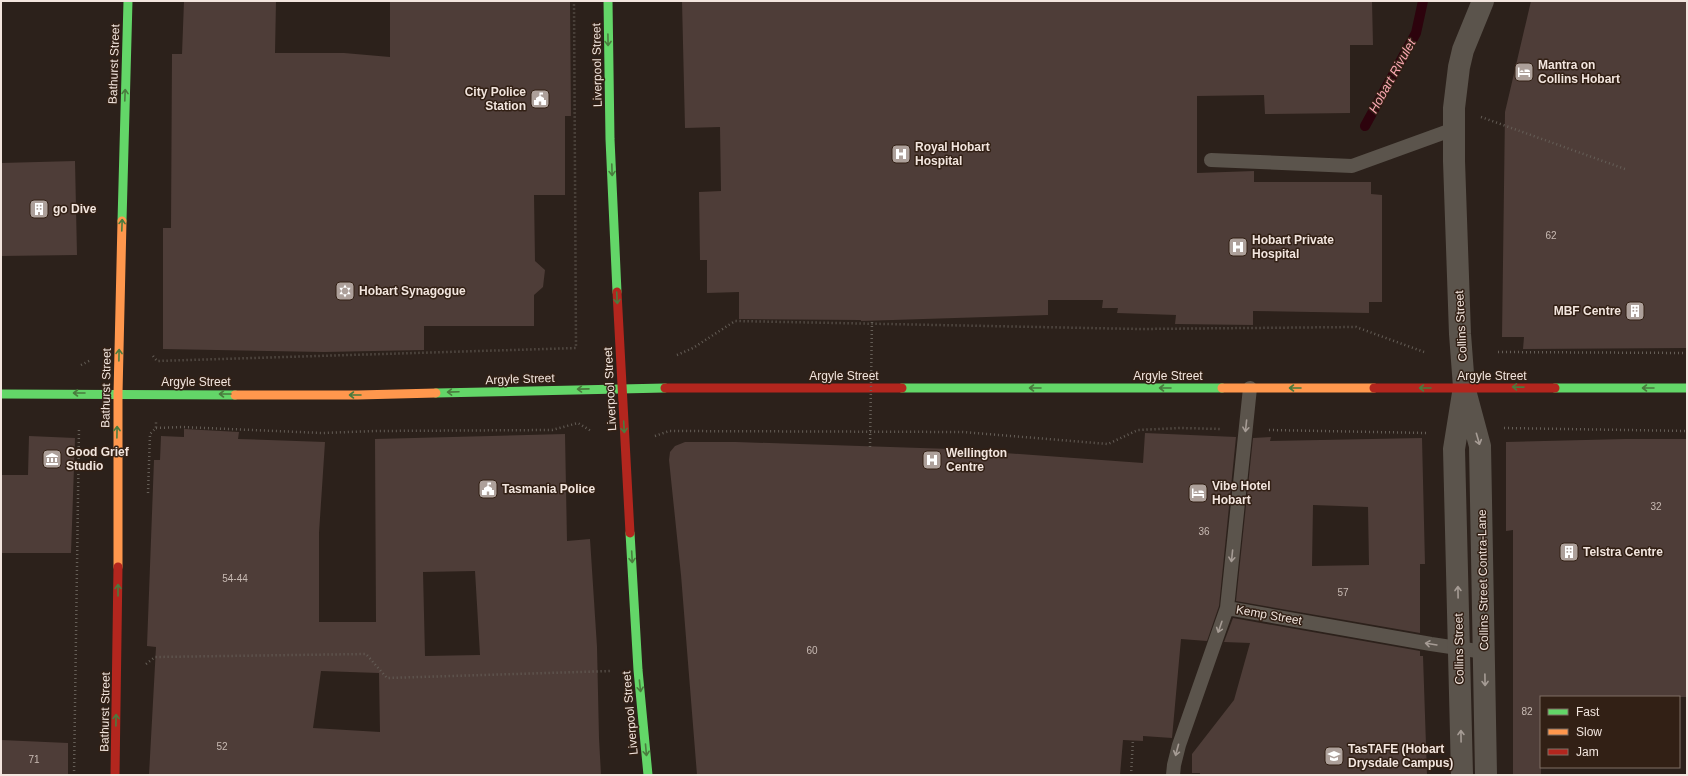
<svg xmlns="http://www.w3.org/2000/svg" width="1688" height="776" viewBox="0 0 1688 776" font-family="Arial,sans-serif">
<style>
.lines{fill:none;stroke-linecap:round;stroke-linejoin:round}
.stream{stroke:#2d030d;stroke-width:10}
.building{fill:#4e3d38;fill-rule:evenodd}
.path{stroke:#655e57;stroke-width:2.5;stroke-dasharray:1 3;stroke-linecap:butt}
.lane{stroke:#5b544c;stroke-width:14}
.street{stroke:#5b544c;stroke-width:22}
.fast{stroke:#63d668;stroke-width:9}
.slow{stroke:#ff974d;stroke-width:9}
.jam{stroke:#b3261e;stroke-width:9}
.path-bridge{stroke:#655e57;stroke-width:2.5;stroke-dasharray:1 3;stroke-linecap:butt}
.oneway{stroke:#4a7b3e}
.oneway2{stroke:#a69c95}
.labels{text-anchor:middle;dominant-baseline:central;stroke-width:3;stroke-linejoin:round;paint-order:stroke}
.number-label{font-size:10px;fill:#c9bbb4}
.street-label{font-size:12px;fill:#f2e5de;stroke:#322015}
.poi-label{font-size:12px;font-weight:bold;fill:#f2e5de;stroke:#322015;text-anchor:start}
.water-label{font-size:13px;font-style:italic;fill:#fca8b3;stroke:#322015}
</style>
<rect width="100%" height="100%" fill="#2c211b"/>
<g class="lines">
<!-- stream -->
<path class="stream" d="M1365,126L1416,33L1423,1"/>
</g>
<!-- building -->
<path class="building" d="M184,1H276L275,53H344L390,57V1H570L571,116H565V195H534L535,261L545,270L543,287L534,295V326H424V350L324,352L163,349V228H171L172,54H182Z
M682,1H1372L1373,45H1350V113L1265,114L1264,95L1197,96V173L1254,171V182H1371V194L1382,195V302H1369V313L1253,311V325L1175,324L1176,315L1117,313L1118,308H1102L1103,300H1048V315L861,321V320L739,319V292L707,293V260H700L699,192L721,191L720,127L685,128Z
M1531,1H1687V348L1523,349L1524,337H1502L1505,112Z
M75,161L77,255L1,256V163Z
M184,429L239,432L238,439L325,442L319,533V622H376L375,439L565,434L567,541L590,539L597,647L599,738L601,775H149L156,647L147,646L154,460H160L161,436L184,437ZM475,571L480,655L425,656L423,572ZM321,671L379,673L380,732L313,728Z
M1145,433L1236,437L1219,606L1207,641L1181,639L1172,738L1143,736V741L1123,740L1120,775H697L681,575L669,460L670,452L675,446L685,442H736L951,449L1143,463Z
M29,436L75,438L71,553H1V475H28Z
M1271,437L1270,441L1422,438L1425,564H1420V633L1236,601L1253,438ZM1313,505L1368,507L1369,565L1312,566Z
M1625,439H1687V697H1541V775H1513V530L1506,531V442Z
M1233,618L1420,651V656H1423L1427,775H1200V773H1192V754L1234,700L1250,643L1224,642Z
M1,740L68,743V775H1Z"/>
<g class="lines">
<!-- path -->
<path class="path" d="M1481,117L1625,169
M1498,352L1687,353
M677,355L693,348L735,321L1139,329L1356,327L1424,352
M153,356L157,361L576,348L574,1
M81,365L91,360
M156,428L182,427L322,433L376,431L552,430L578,423L591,431
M1504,428L1687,431
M1269,430L1427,433
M655,436L669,431L963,432L1108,444L1138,430L1180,428L1222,429
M148,493L150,434L156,428V422
M146,664L155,657L366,654L387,678L610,671
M74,775L79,427
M1131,775L1133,740"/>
<!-- lane -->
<path class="lane" d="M1211,160L1352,166L1454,129
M1227,608L1250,388
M1173,775L1174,765L1179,745L1227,608L1431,644L1484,652"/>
<!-- street -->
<path class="street" d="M1466,394L1480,446L1486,775
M1462,775L1454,449L1464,387L1460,334L1454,161V108L1459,67L1463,50L1483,1"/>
<!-- fast -->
<path class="fast" d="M608,1L610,139L617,292
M122,221L128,1
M902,388H1222
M1555,388H1687
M436,393L665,388
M1,394L235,395
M630,533L638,670L648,775"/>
<!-- slow -->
<path class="slow" d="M1222,388H1374
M235,395H358L436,393
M118,567V394L122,221"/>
<!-- jam -->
<path class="jam" d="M617,292L630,533
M665,388H902
M1374,388H1555
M115,775L118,567"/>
<!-- path-bridge -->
<path class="path-bridge" d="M870,447L872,320"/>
</g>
<!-- one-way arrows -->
<defs><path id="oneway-shaft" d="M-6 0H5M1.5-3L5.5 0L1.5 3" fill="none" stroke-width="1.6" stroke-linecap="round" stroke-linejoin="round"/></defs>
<g class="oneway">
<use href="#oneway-shaft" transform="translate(608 40) rotate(89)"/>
<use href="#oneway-shaft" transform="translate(125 95) rotate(-88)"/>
<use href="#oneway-shaft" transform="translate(612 170) rotate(88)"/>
<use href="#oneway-shaft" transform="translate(122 225) rotate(-88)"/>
<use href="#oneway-shaft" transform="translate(617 298) rotate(87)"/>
<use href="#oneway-shaft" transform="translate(119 355) rotate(-89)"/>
<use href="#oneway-shaft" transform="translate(1518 387) rotate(-179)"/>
<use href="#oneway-shaft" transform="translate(1035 388) rotate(-180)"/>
<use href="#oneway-shaft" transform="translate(1165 388) rotate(-180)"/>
<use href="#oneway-shaft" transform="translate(1295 388) rotate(180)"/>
<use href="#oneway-shaft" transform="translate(1425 388) rotate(180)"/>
<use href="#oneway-shaft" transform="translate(1648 388) rotate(-180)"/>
<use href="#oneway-shaft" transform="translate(583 389) rotate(179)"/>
<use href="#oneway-shaft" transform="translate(453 392) rotate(178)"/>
<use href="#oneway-shaft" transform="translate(79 393) rotate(-180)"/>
<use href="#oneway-shaft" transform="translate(225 394) rotate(-180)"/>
<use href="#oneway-shaft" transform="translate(355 395) rotate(180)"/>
<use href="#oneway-shaft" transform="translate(624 427) rotate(87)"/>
<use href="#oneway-shaft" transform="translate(117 432) rotate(-89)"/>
<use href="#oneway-shaft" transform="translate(632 557) rotate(87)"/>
<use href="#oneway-shaft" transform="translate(118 590) rotate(-90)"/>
<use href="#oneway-shaft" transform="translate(640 686) rotate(84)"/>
<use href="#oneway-shaft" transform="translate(116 720) rotate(-89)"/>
<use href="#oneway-shaft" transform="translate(646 750) rotate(85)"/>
</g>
<g class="oneway2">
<use href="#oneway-shaft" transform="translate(1246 426) rotate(96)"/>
<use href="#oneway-shaft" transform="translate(1478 439) rotate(74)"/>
<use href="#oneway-shaft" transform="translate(1232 556) rotate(96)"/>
<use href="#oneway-shaft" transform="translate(1458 592) rotate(-91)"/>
<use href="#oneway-shaft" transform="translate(1220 627) rotate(109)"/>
<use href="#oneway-shaft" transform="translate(1431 644) rotate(-171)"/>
<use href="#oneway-shaft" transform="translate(1485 680) rotate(89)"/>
<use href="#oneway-shaft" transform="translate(1461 736) rotate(-91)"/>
<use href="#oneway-shaft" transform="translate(1177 750) rotate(105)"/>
</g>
<!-- icons -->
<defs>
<g id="hotel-square" transform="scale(1)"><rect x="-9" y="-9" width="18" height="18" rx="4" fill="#ada09a" stroke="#322015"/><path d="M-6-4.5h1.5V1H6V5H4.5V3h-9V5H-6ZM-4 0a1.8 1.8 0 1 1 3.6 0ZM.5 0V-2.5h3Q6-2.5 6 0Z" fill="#fff"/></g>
<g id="civic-square" transform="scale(1)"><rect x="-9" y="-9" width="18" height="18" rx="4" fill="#ada09a" stroke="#322015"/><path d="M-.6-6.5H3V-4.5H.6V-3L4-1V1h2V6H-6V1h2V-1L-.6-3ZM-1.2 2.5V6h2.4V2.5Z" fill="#fff"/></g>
<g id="hospital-square" transform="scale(1)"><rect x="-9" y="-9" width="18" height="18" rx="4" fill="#ada09a" stroke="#322015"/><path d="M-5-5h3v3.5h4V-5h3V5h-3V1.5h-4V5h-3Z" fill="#fff"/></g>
<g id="building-square" transform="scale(1)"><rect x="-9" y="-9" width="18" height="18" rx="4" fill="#ada09a" stroke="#322015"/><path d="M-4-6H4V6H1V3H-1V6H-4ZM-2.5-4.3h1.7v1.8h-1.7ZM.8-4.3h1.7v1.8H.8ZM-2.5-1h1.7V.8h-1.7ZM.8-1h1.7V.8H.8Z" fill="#fff"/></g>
<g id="synagogue-square" transform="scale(1)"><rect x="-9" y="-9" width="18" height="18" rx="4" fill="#ada09a" stroke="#322015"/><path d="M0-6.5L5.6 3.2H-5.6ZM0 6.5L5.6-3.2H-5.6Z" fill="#fff"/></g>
<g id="museum-square" transform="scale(1)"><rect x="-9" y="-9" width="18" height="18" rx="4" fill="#ada09a" stroke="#322015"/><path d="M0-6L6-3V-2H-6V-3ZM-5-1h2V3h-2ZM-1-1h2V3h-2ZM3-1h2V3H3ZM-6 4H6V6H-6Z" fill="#fff"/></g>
<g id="university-square" transform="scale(1)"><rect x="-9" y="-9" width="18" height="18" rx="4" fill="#ada09a" stroke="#322015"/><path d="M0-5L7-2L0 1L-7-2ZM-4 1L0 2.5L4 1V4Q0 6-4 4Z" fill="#fff"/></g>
</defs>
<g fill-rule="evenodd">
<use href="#hotel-square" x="1524" y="72"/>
<use href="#civic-square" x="540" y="99"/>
<use href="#hospital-square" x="901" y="154"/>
<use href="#building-square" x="39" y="209"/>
<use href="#hospital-square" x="1238" y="247"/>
<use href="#synagogue-square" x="345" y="291"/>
<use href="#building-square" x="1635" y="311"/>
<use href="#museum-square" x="52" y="459"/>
<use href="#hospital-square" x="932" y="460"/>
<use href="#civic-square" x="488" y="489"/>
<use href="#hotel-square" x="1198" y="493"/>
<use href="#building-square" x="1569" y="552"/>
<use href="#university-square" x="1334" y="756"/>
</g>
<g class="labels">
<!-- number labels -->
<g class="number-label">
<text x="1551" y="235">62</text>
<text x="1656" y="506">32</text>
<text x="1204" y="531">36</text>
<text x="235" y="578">54-44</text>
<text x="1343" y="592">57</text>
<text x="812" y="650">60</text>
<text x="1527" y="711">82</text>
<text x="222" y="746">52</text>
<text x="34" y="759">71</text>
</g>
<!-- street labels -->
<g class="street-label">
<text transform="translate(114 64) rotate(-88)">Bathurst Street</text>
<text transform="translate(597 65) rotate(-91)">Liverpool Street</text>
<text transform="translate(1461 326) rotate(-93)">Collins Street</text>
<text x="844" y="376">Argyle Street</text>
<text x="1168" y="376">Argyle Street</text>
<text x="1492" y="376">Argyle Street</text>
<text transform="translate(520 379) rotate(-2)">Argyle Street</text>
<text x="196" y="382">Argyle Street</text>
<text transform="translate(106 388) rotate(-89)">Bathurst Street</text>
<text transform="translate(610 389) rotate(-93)">Liverpool Street</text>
<text transform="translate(1483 580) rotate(-91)">Collins Street Contra-Lane</text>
<text transform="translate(1269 615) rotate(10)">Kemp Street</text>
<text transform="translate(1459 649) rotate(-91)">Collins Street</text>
<text transform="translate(105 712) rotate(-89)">Bathurst Street</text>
<text transform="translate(630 713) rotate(-95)">Liverpool Street</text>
</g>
<!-- poi labels -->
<g class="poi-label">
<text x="1538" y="65">Mantra on<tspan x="1538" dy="14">Collins Hobart</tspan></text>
<text x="526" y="92" text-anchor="end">City Police<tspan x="526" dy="14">Station</tspan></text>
<text x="915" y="147">Royal Hobart<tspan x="915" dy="14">Hospital</tspan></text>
<text x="53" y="209">go Dive</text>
<text x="1252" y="240">Hobart Private<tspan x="1252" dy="14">Hospital</tspan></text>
<text x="359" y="291">Hobart Synagogue</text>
<text x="1621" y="311" text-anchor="end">MBF Centre</text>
<text x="66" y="452">Good Grief<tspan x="66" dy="14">Studio</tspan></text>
<text x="946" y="453">Wellington<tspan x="946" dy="14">Centre</tspan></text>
<text x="1212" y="486">Vibe Hotel<tspan x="1212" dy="14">Hobart</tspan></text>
<text x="502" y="489">Tasmania Police</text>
<text x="1583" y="552">Telstra Centre</text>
<text x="1348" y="749">TasTAFE (Hobart<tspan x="1348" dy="14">Drysdale Campus)</tspan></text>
</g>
<!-- water labels -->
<g class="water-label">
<text transform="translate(1392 76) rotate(-61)">Hobart Rivulet</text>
</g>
</g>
<!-- border -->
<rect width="1688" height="776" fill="none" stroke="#f2e5de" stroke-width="4"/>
<!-- legend -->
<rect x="1540" y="696" width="140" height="72" fill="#322015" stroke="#7f6f65"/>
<rect x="1548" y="709" width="20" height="6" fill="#63d668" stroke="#7f6f65"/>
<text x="1576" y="716" font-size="12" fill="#f2e5de">Fast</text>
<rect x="1548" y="729" width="20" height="6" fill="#ff974d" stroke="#7f6f65"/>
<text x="1576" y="736" font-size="12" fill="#f2e5de">Slow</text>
<rect x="1548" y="749" width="20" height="6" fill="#b3261e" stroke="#7f6f65"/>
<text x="1576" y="756" font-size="12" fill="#f2e5de">Jam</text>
</svg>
